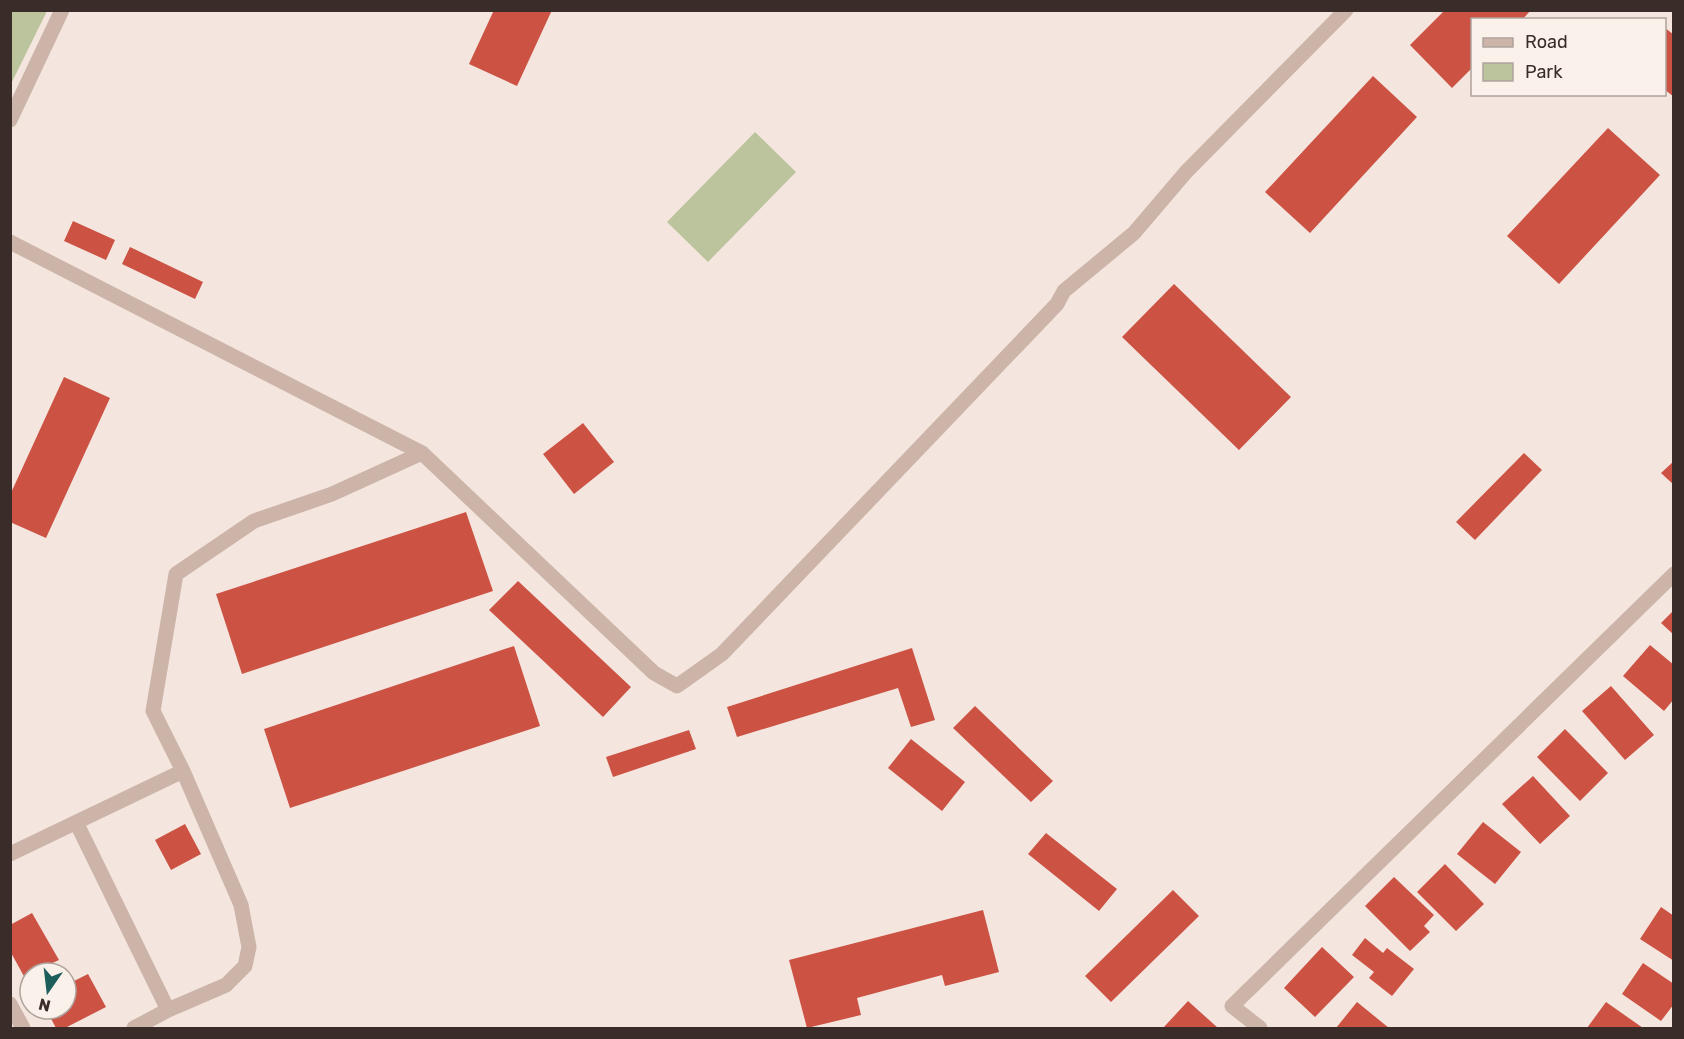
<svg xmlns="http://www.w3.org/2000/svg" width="1684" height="1039" viewBox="0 0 1684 1039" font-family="Rubik,sans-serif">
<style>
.green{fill:#bcc49d}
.building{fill:#cc5244}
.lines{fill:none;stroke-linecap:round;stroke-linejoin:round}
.service{stroke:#cdb4a9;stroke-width:15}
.minor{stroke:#cdb4a9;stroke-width:15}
.tertiary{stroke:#cdb4a9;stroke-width:15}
</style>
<rect width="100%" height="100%" fill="#f4e6de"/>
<!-- green -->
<path class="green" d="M11,10L47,11L11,84L10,11Z
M755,132L796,172L708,262L667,222Z"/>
<!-- building -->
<path class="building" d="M494,10H552L517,86L469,64Z
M1445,10H1531L1522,20H1472V68L1452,88L1410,45Z
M1664,27L1674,35V97L1664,89Z
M1373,76L1417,117L1310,233L1265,192Z
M1608,128L1660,175L1559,284L1507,236Z
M73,221L115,240L106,260L64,241Z
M130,247L203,282L195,299L122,264Z
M1174,284L1291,397L1239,450L1122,337Z
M64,377L110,398L46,538L10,522V495Z
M583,423L614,462L574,494L543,454Z
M1524,453L1542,470L1475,540L1456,522Z
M1674,461V485L1661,473Z
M466,512L493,591L242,674L216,594Z
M518,581L631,687L603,717L489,610Z
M1674,610V635L1661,623Z
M1650,645L1674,665V699L1664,711L1623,676Z
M514,646L540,726L290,808L264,729Z
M912,648L935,720L911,727L898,688L737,737L727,707Z
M1611,686L1654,735L1625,760L1582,711Z
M975,706L1053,781L1031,802L953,728Z
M1565,729L1608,773L1580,801L1537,757Z
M689,730L696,749L613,777L606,757Z
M911,739L965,782L942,811L888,768Z
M1533,776L1570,816L1540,844L1502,804Z
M1483,822L1521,852L1495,884L1457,854Z
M185,824L201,854L171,870L155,840Z
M1046,833L1117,889L1099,911L1028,854Z
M1445,864L1484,904L1456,931L1417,892Z
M1394,877L1434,915L1424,926L1430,932L1410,951L1365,906Z
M1173,890L1199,916L1111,1002L1085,976Z
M1661,907L1674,916V961L1640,939Z
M983,910L999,972L945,986L942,975L857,998L861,1015L807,1028L789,960Z
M32,913L59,960L30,973L25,978L10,951V925Z
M1365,938L1383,953L1387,948L1414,969L1392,996L1369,978L1374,972L1352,955Z
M1322,947L1354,977L1315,1017L1284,988Z
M1643,963L1674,984V1004L1661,1021L1622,994Z
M88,974L106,1007L65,1028H56L46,1009H66V985Z
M1188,1001L1218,1028H1163Z
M1357,1002L1389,1028H1336Z
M1606,1002L1643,1028H1587Z"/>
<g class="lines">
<!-- service -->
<path class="service" d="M77,824L168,1010
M10,854L183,771
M10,1004L23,1028
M134,1028L168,1010L226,985L245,966L249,947L241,905L183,771L153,711L176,574L254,521L332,494L422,453"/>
<!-- minor -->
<path class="minor" d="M10,242L422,453L654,673L677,686L722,654L1057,304L1064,291L1134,233L1186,172L1346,10
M1260,1028L1232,1006L1674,574"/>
<!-- tertiary -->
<path class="tertiary" d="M10,120L62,10"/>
</g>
<!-- border -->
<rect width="1684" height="1039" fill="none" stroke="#3a2c29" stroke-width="24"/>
<!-- legend -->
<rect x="1471" y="18" width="195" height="78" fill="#fbf1eb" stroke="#aea29d" stroke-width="1.5"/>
<rect x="1483" y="38" width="30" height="9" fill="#cdb4a9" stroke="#aea29d" stroke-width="1.5"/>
<text x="1525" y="48" font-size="18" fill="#3a2c29">Road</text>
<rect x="1483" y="63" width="30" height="18" fill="#bcc49d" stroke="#aea29d" stroke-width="1.5"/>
<text x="1525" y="78" font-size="18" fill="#3a2c29">Park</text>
<!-- north arrow -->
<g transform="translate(48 991) rotate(194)"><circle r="28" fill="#fbf1eb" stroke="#aea29d" stroke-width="1.5"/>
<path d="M0-4.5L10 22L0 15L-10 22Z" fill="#1c5e59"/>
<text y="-9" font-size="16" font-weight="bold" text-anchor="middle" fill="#3a2c29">N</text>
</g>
</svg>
